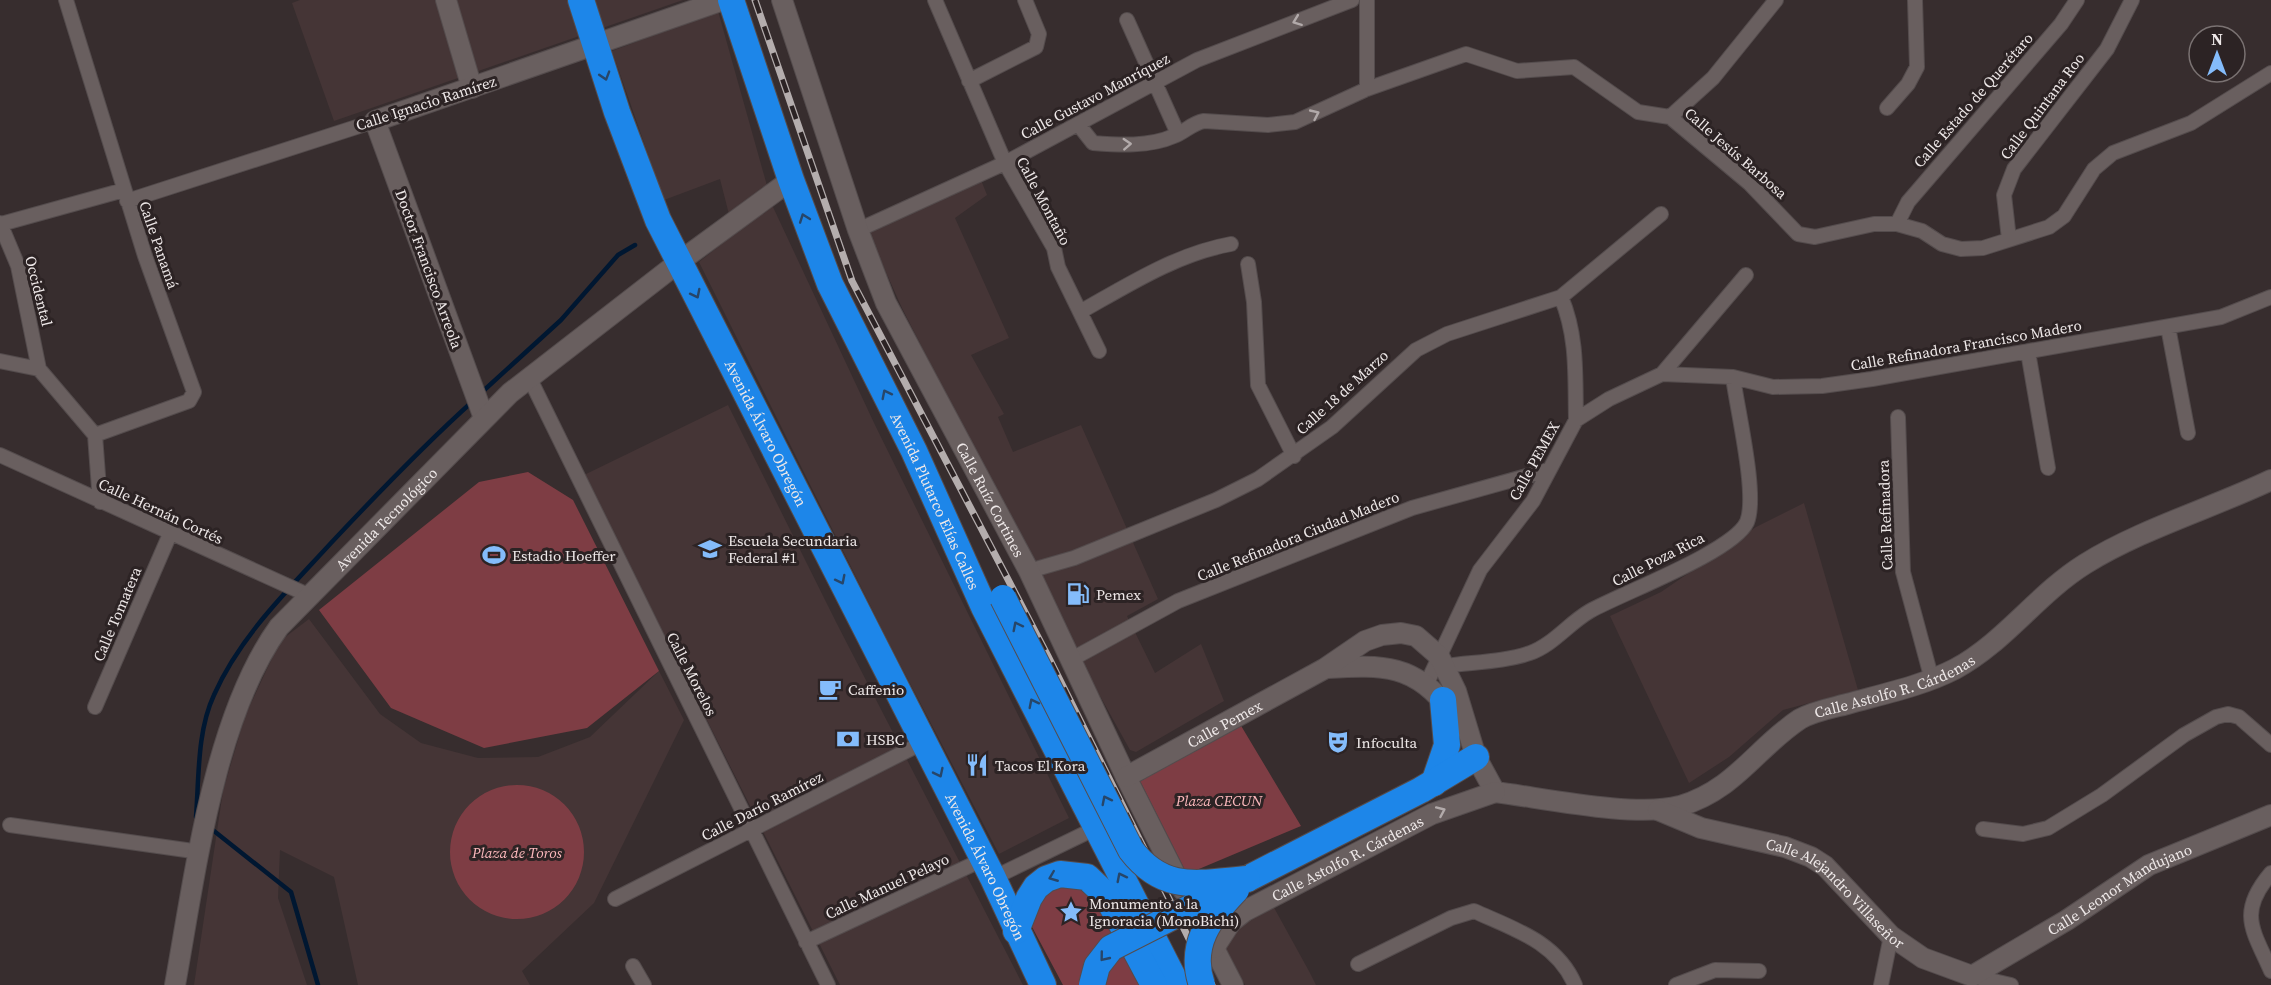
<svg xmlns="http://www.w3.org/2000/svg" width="2271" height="985" viewBox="0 0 2271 985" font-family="'Source Serif 4',serif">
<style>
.built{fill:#453536}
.green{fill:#7e3d44}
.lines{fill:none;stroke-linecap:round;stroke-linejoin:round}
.stream{stroke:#001731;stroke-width:4.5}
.street-casing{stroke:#544c4d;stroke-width:16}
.secondary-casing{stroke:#544c4d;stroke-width:22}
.highway-casing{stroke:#544c4d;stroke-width:28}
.street{stroke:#695f5f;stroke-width:14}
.secondary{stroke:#695f5f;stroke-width:20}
.highway{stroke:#1d86e9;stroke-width:26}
.rail-casing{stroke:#b4adad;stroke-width:7}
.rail{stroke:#2c2324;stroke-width:4.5;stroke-dasharray:14;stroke-linecap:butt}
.highway-bridge-casing{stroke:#544c4d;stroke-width:28;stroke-linecap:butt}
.highway-bridge{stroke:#1d86e9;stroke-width:26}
.oneway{stroke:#b2aaaa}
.oneway2{stroke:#274669}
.labels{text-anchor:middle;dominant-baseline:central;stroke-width:6;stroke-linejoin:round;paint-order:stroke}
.street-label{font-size:15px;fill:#eee8e8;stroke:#2c2324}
.poi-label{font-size:15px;fill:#eee8e8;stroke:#2c2324;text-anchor:start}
.park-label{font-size:15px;font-style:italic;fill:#fcb8bc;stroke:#2c2324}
</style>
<rect width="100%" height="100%" fill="#372d2e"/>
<!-- built -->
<path class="built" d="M300,0H683L334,121L292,3Z
M718,11L773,207L875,425L1069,818L999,854L888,641L699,262L734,234L720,179L664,200L612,51Z
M981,180L987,195L955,218L1009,338L971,355L1004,414L998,417L1013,452L1081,425L1158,599L1127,616L1155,673L1201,644L1224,701L1136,752L1130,750L1089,676L902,308L868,232Z
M728,405L836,622L1023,985H840L584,475Z
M1804,503L1858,690L1783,710L1729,757L1689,783L1610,616L1661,592L1756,527Z
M309,619L380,714L421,743L478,758L538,757L590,737L659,671L684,720L594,903L522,971L530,985H358L334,877L280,850L278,898L307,985H194L223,791L245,716L280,641Z
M1272,904L1310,973L1316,985H1245L1223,943L1240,921Z"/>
<!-- green -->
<path class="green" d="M528,472L573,500L659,671L587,728L484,748L391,708L319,610L479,482Z
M1240,724L1301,826L1187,874L1139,779Z
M450 852a67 67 0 1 1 134 0a67 67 0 1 1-134 0Z
M1059,880L1094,888L1148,985H1063L1031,925L1033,907Z"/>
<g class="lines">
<!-- stream -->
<path class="stream" d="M481,393L561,320L618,255L635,245
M200,820L196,817C199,778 197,731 214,695C240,636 288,590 331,543C377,494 423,446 473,401
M209,827L291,892L318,985"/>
<!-- street casing -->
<g class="street-casing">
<path id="street" d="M66,0L145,256L194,392L189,401L95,435
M935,0L1005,163L1054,248L1058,267L1099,351
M1127,20L1178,134
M969,81L1036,47L1039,34L1025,0
M1367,89V0
M1887,108L1908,84L1917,67L1915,0
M1670,117L1713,78L1776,0
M1078,124L1093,143C1119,145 1149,147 1174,136C1185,132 1192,123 1204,121L1268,125L1295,122L1367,89L1466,54L1517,71L1574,67L1638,112L1670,117L1749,183L1798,234L1815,237L1874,224H1897L1922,231L1942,244L1961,249L1983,248L2049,227L2064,216L2094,169L2113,153L2191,123L2271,73
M127,201L375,121
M0,223L18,266L39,369
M1,224L124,190
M1897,224L1908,202L2061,24L2077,0
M858,230L1005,163L1197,60L1352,0
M2009,239L2004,195L2014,169L2107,49L2132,0
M1248,264L1254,302L1258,385L1294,456
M1561,297C1578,337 1575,377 1576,420
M1080,312C1128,285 1176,254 1231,244
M2168,327L2188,433
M2028,352L2048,468
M0,361L39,369L95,435L100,502
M1662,374L1733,377L1773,387L1822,386L1872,379L2221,317L2271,297
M529,377L828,985
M1898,417L1903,572L1932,680
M0,455L308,595
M1029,571L1074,558L1216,500L1258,479L1332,427L1416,350L1447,334L1561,297L1661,214
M1072,659L1178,601L1412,508L1548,470
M1445,666C1472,662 1504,662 1530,653C1553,645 1569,623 1590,611C1622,593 1733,552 1747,522C1758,495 1737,409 1733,377
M1427,683L1480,570L1533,501L1576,420L1609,399L1662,374L1746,275
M95,707L170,534
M10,825L200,852
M1983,829L2023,834L2048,828L2102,795L2184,735L2216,717L2228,714L2239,717L2271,745
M2271,873C2237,913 2253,930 2271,971
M993,878L1096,828
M615,899L924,742
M806,942L982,860
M1358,964L1451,918L1474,911C1514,929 1557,942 1575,985
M633,966L644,985
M1972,976L2011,985
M1676,985L1715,970L1759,971
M1881,985L1891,936"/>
</g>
<!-- secondary casing -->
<g class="secondary-casing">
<g id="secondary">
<path d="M446,0L472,88"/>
<path id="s1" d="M782,0L858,230L886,303L1029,571L1126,777L1183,890"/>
<path d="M484,418L375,121L723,0"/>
<path d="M1327,668C1382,665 1416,663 1451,712"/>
<path id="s2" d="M1126,777L1324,669L1365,641L1382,635L1401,633L1416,636L1439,656L1456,691L1476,757L1495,792C1543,798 1635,818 1680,806C1735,790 1757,747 1800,719C1814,711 1832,708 1847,704C1883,694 1922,686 1955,669C2005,642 2037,594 2085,564C2139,530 2212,508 2271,480"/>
<path id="s3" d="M1658,810L1701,828L1785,847L1811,857L1825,866L1891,936L1923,958L1972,976L2067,920L2149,865L2271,815"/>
<path d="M1201,923L1233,985"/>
<path id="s4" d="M1214,948L1231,922L1245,911L1432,814L1495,792"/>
<path id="s5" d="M175,985C195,875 214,717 279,627L510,393L679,262L791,180"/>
</g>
</g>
<!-- highway casing -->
<g class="highway-casing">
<g id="highway">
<path id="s6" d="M581,0L617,112L658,220L993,878L1043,985"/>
<path id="s7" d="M731,0L791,180L830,284L914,451L984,607L1177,985"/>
<path d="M1434,783L1447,745L1443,700"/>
<path d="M1247,879L1421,790L1476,757"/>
<path d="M1016,931L1029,898L1036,887L1046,879L1060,874L1087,877L1106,895L1154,985"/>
</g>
</g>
<!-- street -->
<use href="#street" class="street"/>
<!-- secondary -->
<use href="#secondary" class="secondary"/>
<!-- highway -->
<use href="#highway" class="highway"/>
<!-- rail casing -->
<g class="rail-casing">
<path id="rail" d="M755,0L852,281L1048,656L1212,985"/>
</g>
<!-- rail -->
<use href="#rail" class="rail"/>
<!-- highway-bridge casing -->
<g class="highway-bridge-casing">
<path id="highway-bridge" d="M1003,598L1131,850C1164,893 1198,883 1247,879
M1092,985L1097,966L1111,948L1233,886
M1202,985C1188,945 1210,917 1236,890"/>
</g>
<!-- highway-bridge -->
<use href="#highway-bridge" class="highway-bridge"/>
</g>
<!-- one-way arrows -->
<defs><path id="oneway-chevron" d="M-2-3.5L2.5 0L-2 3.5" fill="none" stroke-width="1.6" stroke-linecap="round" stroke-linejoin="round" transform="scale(1.5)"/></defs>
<g class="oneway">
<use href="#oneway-chevron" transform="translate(1297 21) rotate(159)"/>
<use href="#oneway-chevron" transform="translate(1315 114) rotate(-25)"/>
<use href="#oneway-chevron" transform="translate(1127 144) rotate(-3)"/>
<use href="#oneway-chevron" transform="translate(1441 811) rotate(-24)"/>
</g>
<g class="oneway2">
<use href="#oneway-chevron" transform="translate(605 76) rotate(73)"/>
<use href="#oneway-chevron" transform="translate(804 218) rotate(-110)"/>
<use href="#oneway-chevron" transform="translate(696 294) rotate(63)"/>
<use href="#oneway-chevron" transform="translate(886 394) rotate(-117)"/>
<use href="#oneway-chevron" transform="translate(841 580) rotate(63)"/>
<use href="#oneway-chevron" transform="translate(1017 626) rotate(-117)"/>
<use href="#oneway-chevron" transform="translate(1033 703) rotate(-117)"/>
<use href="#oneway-chevron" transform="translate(939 773) rotate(64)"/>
<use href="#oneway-chevron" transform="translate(1106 800) rotate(-117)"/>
<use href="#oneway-chevron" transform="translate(1053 877) rotate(158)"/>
<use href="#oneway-chevron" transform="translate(1121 877) rotate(-117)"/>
<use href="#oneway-chevron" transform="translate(1104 957) rotate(129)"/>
</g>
<!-- icons -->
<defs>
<g id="school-bare" transform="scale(1.8)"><path d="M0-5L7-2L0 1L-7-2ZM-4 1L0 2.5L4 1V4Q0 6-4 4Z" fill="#84bcfb" stroke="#2c2324" stroke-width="2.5" paint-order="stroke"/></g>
<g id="stadium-bare" transform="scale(1.8)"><path d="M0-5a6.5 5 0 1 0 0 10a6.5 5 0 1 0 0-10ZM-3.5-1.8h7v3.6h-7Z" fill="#84bcfb" stroke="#2c2324" stroke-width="2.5" paint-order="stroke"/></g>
<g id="fuel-bare" transform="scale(1.8)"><path d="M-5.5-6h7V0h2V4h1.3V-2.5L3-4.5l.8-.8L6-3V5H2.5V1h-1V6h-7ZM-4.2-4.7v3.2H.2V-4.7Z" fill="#84bcfb" stroke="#2c2324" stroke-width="2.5" paint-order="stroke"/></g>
<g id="cafe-bare" transform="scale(1.8)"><path d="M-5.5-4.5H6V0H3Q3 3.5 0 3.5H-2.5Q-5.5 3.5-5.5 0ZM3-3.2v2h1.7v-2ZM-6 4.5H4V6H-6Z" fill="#84bcfb" stroke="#2c2324" stroke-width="2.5" paint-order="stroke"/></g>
<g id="bank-bare" transform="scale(1.8)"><path d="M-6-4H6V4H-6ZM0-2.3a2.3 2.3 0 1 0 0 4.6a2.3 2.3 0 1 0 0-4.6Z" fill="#84bcfb" stroke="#2c2324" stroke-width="2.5" paint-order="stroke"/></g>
<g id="theatre-bare" transform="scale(1.8)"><path d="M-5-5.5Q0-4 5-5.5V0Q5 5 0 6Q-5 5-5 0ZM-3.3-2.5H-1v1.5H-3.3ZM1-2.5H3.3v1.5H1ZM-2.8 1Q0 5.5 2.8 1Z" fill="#84bcfb" stroke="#2c2324" stroke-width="2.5" paint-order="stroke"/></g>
<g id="restaurant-bare" transform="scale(1.8)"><path d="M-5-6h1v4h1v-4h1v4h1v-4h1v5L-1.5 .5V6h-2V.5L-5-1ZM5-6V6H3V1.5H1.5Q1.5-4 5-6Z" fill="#84bcfb" stroke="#2c2324" stroke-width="2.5" paint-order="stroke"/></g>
<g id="sight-bare" transform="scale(1.8)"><path d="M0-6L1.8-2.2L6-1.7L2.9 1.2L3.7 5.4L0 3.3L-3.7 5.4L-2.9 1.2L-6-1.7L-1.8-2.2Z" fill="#84bcfb" stroke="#2c2324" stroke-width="2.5" paint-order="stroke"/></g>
</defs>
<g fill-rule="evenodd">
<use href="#school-bare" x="710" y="549"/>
<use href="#stadium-bare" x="494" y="555"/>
<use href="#fuel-bare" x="1078" y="594"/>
<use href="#cafe-bare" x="830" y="689"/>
<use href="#bank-bare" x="848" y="739"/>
<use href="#theatre-bare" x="1338" y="742"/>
<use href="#restaurant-bare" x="977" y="765"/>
<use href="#sight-bare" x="1071" y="912"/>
</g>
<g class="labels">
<!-- street labels -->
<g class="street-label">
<text transform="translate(1095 96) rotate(-28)">Calle Gustavo Manríquez</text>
<text transform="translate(1973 100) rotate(-49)">Calle Estado de Querétaro</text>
<text transform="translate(426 103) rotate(-18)">Calle Ignacio Ramírez</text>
<text transform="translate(2042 106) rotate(-53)">Calle Quintana Roo</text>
<text transform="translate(1736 153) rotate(41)">Calle Jesús Barbosa</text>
<text transform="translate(1044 201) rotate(62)">Calle Montaño</text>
<text transform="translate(159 245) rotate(71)">Calle Panamá</text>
<text transform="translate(429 269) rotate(70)">Doctor Francisco Arreola</text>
<text transform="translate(39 291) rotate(76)">Occidental</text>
<text transform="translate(1966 345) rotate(-10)">Calle Refinadora Francisco Madero</text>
<text transform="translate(1342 392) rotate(-42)">Calle 18 de Marzo</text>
<text stroke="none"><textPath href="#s6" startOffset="472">Avenida Álvaro Obregón</textPath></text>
<text transform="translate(1534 461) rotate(-61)">Calle PEMEX</text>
<text stroke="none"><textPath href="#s7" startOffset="542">Avenida Plutarco Elías Calles</textPath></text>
<text stroke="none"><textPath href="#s1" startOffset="543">Calle Ruíz Cortines</textPath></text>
<text transform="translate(161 511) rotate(25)">Calle Hernán Cortés</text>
<text transform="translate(1885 515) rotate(-92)">Calle Refinadora</text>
<text stroke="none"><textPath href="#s5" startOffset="528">Avenida Tecnológico</textPath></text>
<text transform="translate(1298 536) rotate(-22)">Calle Refinadora Ciudad Madero</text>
<text transform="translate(1658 559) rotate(-27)">Calle Poza Rica</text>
<text transform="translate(117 614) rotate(-67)">Calle Tomatera</text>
<text transform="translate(692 674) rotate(63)">Calle Morelos</text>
<text stroke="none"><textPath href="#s2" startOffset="942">Calle Astolfo R. Cárdenas</textPath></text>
<text stroke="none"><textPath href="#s2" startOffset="112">Calle Pemex</textPath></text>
<text transform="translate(762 806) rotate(-27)">Calle Darío Ramírez</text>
<text stroke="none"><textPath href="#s4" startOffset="164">Calle Astolfo R. Cárdenas</textPath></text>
<text stroke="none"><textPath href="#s6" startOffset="958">Avenida Álvaro Obregón</textPath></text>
<text transform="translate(887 886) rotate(-25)">Calle Manuel Pelayo</text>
<text stroke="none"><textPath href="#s3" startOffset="536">Calle Leonor Mandujano</textPath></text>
<text stroke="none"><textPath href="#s3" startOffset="201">Calle Alejandro Villaseñor</textPath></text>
</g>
<!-- poi labels -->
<g class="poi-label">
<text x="728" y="540">Escuela Secundaria<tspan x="728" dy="17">Federal #1</tspan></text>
<text x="512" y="555">Estadio Hoeffer</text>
<text x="1096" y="594">Pemex</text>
<text x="848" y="689">Caffenio</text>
<text x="866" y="739">HSBC</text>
<text x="1356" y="742">Infoculta</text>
<text x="995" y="765">Tacos El Kora</text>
<text x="1089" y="903">Monumento a la<tspan x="1089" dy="17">Ignoracia (MonoBichi)</tspan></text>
</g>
<!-- park labels -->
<g class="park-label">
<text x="1219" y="800">Plaza CECUN</text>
<text x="517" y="852">Plaza de Toros</text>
</g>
</g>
<!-- north arrow -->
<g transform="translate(2217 54)"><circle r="28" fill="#2c2324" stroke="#7a7272" stroke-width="1.5"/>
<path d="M0-4.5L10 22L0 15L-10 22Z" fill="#84bcfb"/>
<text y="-9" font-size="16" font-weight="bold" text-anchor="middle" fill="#eee8e8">N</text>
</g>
</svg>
